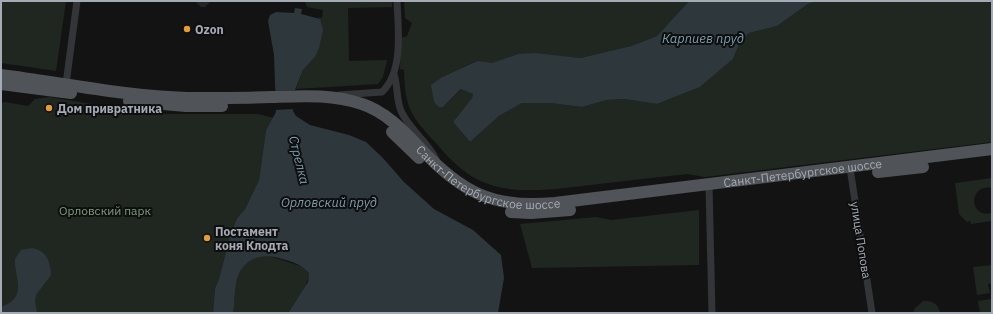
<svg xmlns="http://www.w3.org/2000/svg" width="993" height="314" viewBox="0 0 993 314" font-family="'IBM Plex Sans',sans-serif">
<style>
.green{fill:#1f2720}
.water{fill:#2d373c}
.pier{fill:#131314}
.lines{fill:none;stroke-linecap:round;stroke-linejoin:round}
.minor{stroke:#343539;stroke-width:7}
.primary{stroke:#505358;stroke-width:12}
.poi-dot{fill:#e49b3b;stroke:#0e0e0f;stroke-width:1.5}
.labels{text-anchor:middle;dominant-baseline:central;stroke-width:4;stroke-linejoin:round;paint-order:stroke}
.poi-label{font-size:12px;font-weight:bold;fill:#a5abb4;stroke:#0e0e0f;text-anchor:start}
.street-label{font-size:12px;fill:#a5abb4;stroke:#0e0e0f}
.park-label{font-size:12px;fill:#7f9e7e;stroke:#0e0e0f}
.water-label{font-size:13px;font-style:italic;fill:#7e9cad;stroke:#0e0e0f}
</style>
<rect width="100%" height="100%" fill="#131314"/>
<!-- green -->
<path class="green" d="M1,1H66L56,71L1,63Z
M195,1H211L205,7H201Z
M392,1V7L348,8L349,61L387,60L383,77L378,84L296,89L303,70L315,57L320,19L317,17L322,18L323,10L307,7L305,2Z
M404,1H689L657,36L631,46L580,58L518,54L492,64L476,61L442,77L432,85L434,102L443,107L462,89L473,94L472,98L453,122L470,142L499,116L522,103H550L582,107L607,100L625,99L657,104L700,87L733,59L740,42L749,33L777,26L808,4L817,1H992V142L705,177L687,174C657,177 628,181 599,184C558,188 511,199 473,177C458,168 446,155 435,142C410,115 405,108 404,70L400,69L401,38L407,36L412,23L405,18Z
M49,97L153,114H258L274,118L266,130L259,180L245,209L237,218L230,236L219,279L215,288L213,313H1V103L5,102L28,106L35,99Z
M992,178V188C983,186 976,190 974,200C974,210 982,216 992,213V221L971,224L970,221L967,222L959,214L955,183Z
M699,210V265L532,268L520,224L596,217L611,220Z
M267,255L303,267L309,273C308,288 295,300 288,313H233C236,296 233,272 249,261C254,257 262,256 267,255Z
M992,265V283L988,284L990,293L977,295L973,267Z
M991,299L992,313H980L978,301Z
M923,301C931,300 939,304 940,313H913L915,308Z"/>
<!-- water -->
<path class="water" d="M689,1H817L808,4L777,26L749,33L740,42L733,59L700,87L657,104L625,99L607,100L582,107L550,103H522L499,116L470,142L453,122L472,98L473,94L461,89L443,107H439L434,102L431,85L442,77L477,61L492,63L518,54L535,53L580,58L631,46L657,36Z
M295,8L302,9L301,14L320,19L323,30L319,48L315,57L303,70L295,90L293,111L296,116L310,125L349,135L366,142L382,157L404,182L434,209L473,230L501,255L504,278L498,313H288L308,282L309,273C301,264 290,261 279,258C257,252 239,262 236,285C234,294 235,304 233,313H213L215,288L219,279L230,236L237,218L245,209L259,180L266,130L276,112L274,55L268,21L270,15L276,12L294,13Z
M32,248C47,251 50,261 51,275L36,295L35,301L37,313H1V307C29,297 14,279 15,259L21,250Z"/>
<!-- pier -->
<path class="pier" d="M297,90L295,109L274,110L272,91Z"/>
<g class="lines">
<!-- minor -->
<path class="minor" d="M394,74C398,86 396,99 401,111C409,129 427,141 436,159
M66,84L77,1
M339,95L382,92C404,71 398,29 397,1
M850,168L872,313
M709,185L712,313"/>
<!-- primary -->
<g class="primary">
<path id="s1" d="M1,75C63,83 125,96 187,98C215,98 244,98 272,97C302,96 332,94 362,104C384,111 403,130 419,147C461,192 492,209 555,203L992,149"/>
<path d="M1,84L71,93"/>
<path d="M129,101L186,106H222"/>
<path d="M392,132L419,158"/>
<path d="M878,172L923,167"/>
<path d="M511,212L531,213L570,210"/>
</g>
</g>
<!-- markers -->
<g class="poi-dot">
<circle cx="187" cy="29" r="4"/>
<circle cx="49" cy="108" r="4"/>
<circle cx="207" cy="238" r="4"/>
</g>
<g class="labels">
<!-- poi labels -->
<g class="poi-label">
<text x="195" y="29">Ozon</text>
<text x="57" y="108">Дом привратника</text>
<text x="215" y="231">Постамент<tspan x="215" dy="14">коня Клодта</tspan></text>
</g>
<!-- street labels -->
<g class="street-label">
<text stroke="none"><textPath href="#s1" startOffset="515">Санкт-Петербургское шоссе</textPath></text>
<text stroke="none"><textPath href="#s1" startOffset="839">Санкт-Петербургское шоссе</textPath></text>
<text transform="translate(861 240) rotate(81)">улица Попова</text>
</g>
<!-- park labels -->
<g class="park-label">
<text x="105" y="210">Орловский парк</text>
</g>
<!-- water labels -->
<g class="water-label">
<text x="703" y="38">Карпиев пруд</text>
<text transform="translate(299 160) rotate(76)">Стрелка</text>
<text x="329" y="202">Орловский пруд</text>
</g>
</g>
<!-- border -->
<rect width="993" height="314" fill="none" stroke="#a5abb4" stroke-width="4"/>
</svg>
